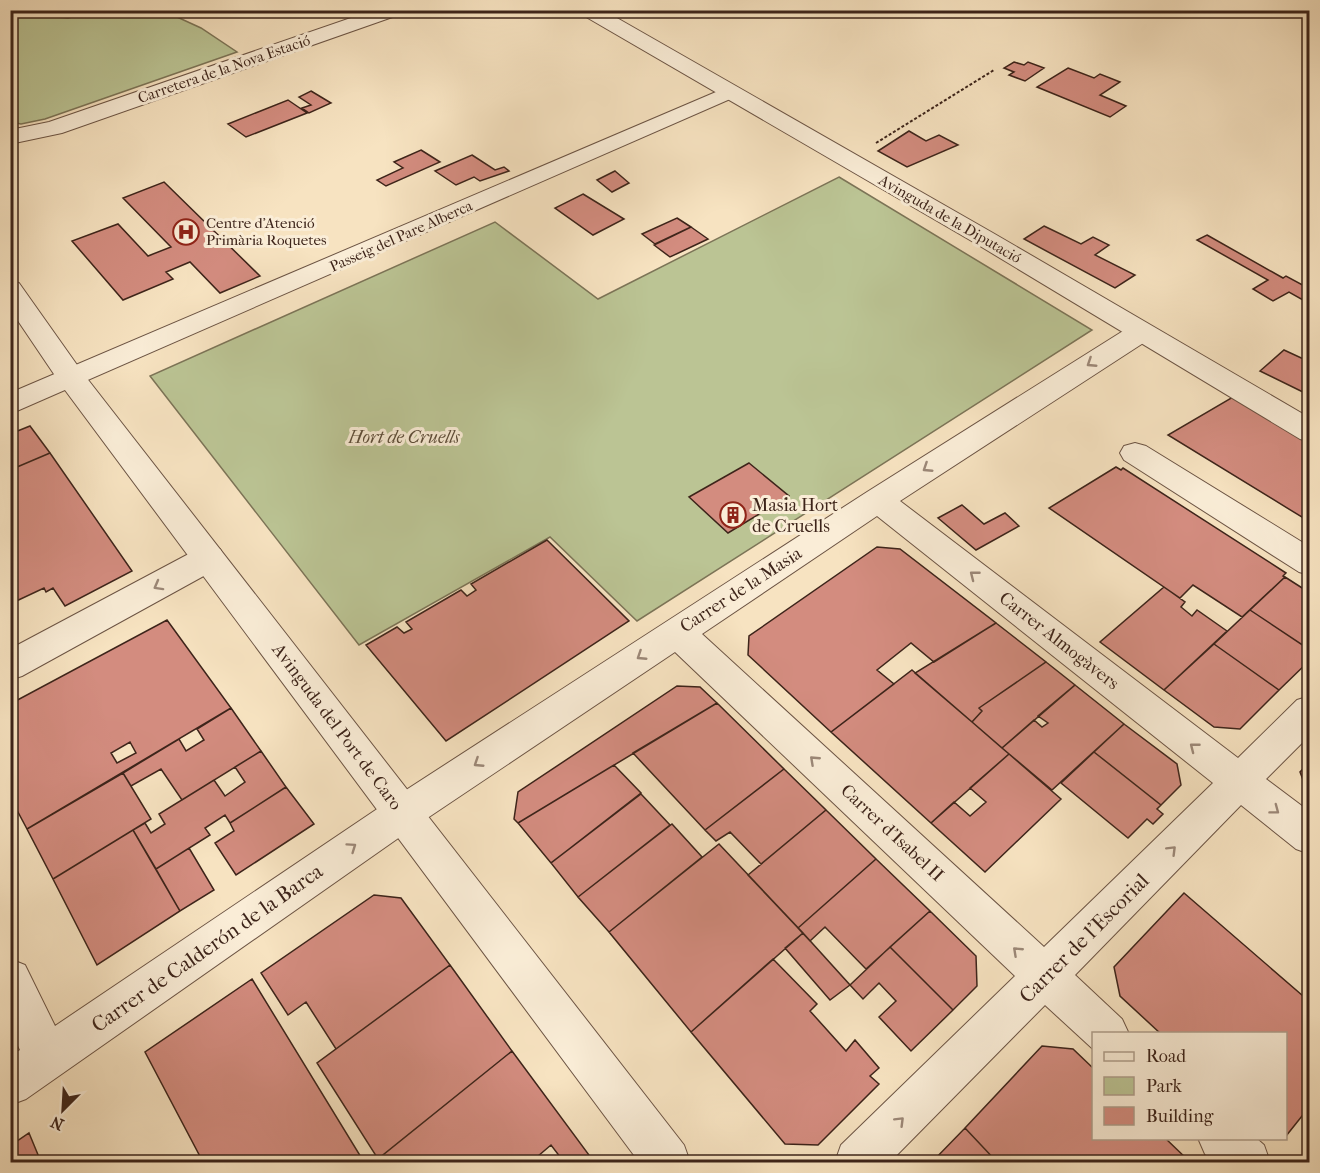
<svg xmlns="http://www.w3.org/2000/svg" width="1320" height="1173" viewBox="0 0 1320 1173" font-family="'IM FELL French Canon',serif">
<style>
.green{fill:#bbc494;stroke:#7c7457;stroke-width:1.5}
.building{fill:#d38c7f;stroke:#3d241a;stroke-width:1.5;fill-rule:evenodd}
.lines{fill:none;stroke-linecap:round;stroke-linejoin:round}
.minor-casing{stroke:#6c5444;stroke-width:2}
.tertiary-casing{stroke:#6c5444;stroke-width:2}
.path{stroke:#3d241a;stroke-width:2;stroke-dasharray:3 2;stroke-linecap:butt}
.minor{fill:#faedd7;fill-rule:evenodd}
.tertiary{fill:#faedd7;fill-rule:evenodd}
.oneway{stroke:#9c8878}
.labels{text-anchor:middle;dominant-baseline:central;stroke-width:6;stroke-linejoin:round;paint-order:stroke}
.far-street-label{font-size:15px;fill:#3d241a;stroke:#faedd7}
.far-poi-label{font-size:15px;fill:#3d241a;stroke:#faedd7;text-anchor:start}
.park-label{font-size:18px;font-style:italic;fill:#5c4c38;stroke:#faedd7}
.poi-label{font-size:18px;fill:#3d241a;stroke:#faedd7;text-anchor:start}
.street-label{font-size:18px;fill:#3d241a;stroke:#faedd7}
.near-street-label{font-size:21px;fill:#3d241a;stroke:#faedd7}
</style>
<rect width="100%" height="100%" fill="#f7e3c1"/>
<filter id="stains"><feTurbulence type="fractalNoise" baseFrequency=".00333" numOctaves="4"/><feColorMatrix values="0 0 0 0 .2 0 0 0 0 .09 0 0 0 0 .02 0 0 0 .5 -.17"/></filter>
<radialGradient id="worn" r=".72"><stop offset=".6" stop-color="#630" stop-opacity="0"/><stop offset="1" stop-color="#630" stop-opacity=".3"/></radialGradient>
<!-- green -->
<path class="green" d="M10,11L32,15L68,18L99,11H164L201,28L237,52L45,119L21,124L11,122Z
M839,177L1092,330L637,621L550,537L359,645L150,376L495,222L598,299Z"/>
<!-- building -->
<path class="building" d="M1014,62L1024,65L1028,62L1044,68L1025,81L1009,75L1014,72L1004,68Z
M1068,68L1094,78L1100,74L1120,82L1100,95L1126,106L1110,117L1037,87Z
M311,91L331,103L309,113L302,108L311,105L299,97Z
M288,100L307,113L246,137L228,124Z
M909,131L926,141L939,135L958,145L907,167L878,151Z
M421,150L440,162L386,186L377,180L403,168L394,162Z
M472,155L495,170L504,167L509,171L480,181L474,177L456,185L435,171Z
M615,171L629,183L612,192L597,180Z
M164,182L260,276L220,293L190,262L166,272L173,279L123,300L72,241L118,224L148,256L171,247L123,198Z
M583,194L624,219L593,235L555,208Z
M677,218L691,227L655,244L642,234Z
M1044,226L1081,244L1093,237L1109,245L1095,255L1135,275L1115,288L1024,239Z
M691,227L708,239L670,257L654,245Z
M1207,235L1283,278L1286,276L1310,289V304L1289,292L1273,301L1253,289L1268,280L1197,240Z
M1284,350L1310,362L1309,395L1260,371Z
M1238,394L1310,435V522L1168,435Z
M30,426L50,453L10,470V434Z
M50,453L132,571L65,606L53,588L46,592L44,588L10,604V470Z
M749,463L789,496L728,533L689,497Z
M1116,467L1121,470L1123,468L1286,573L1283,576L1285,577L1242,617L1193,585L1180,598L1049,508Z
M962,505L984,524L1005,513L1019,526L976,550L938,518Z
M547,540L629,621L446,741L366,645L397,627L404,633L412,629L406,622L461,590L467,596L476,590L471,584Z
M877,547L900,549L996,623L934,662L911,643L877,670L894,684L831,732L748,655L749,636Z
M1285,577L1310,593V650L1250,610Z
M1164,587L1185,602L1181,607L1192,616L1197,610L1227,631L1164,690L1100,642Z
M1250,610L1310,650V660L1279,690L1214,644Z
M167,620L231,708L27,829L10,797V704ZM130,742L136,753L117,763L111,753Z
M996,623L1046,662L979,708L982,711L972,722L915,673Z
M1214,644L1279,690L1240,729L1214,727L1164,690Z
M1046,662L1075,685L1002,748L972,722L982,711L979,708Z
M912,670L1009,754L931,823L831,732Z
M1075,685L1124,724L1052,790L1002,748L1034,720L1042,727L1048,723L1038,716Z
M677,686L700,687L717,703L518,823L514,819L518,792Z
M717,703L784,769L705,830L633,753Z
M231,708L261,751L182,800L161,769L131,786L123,773L179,739L186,751L204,740L197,729Z
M1124,724L1177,764L1181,785L1161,805L1094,752Z
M261,751L286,787L230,823L225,815L205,828L210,835L156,869L133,830L145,823L151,833L165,824L159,814L214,780L225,796L245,782L235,767Z
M1094,752L1161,805L1157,809L1163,814L1153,824L1147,819L1128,838L1061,783Z
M1009,754L1061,799L985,872L931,823L954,802L970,816L986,802L970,788Z
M1310,762V798L1300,772Z
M614,765L641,793L551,863L518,823Z
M784,769L826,810L761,864L730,832L716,841L705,830Z
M123,773L151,819L53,879L27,829Z
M286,787L314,824L236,875L215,843L234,831L230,823Z
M641,794L670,825L578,897L551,863Z
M826,810L876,859L798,928L748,875Z
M672,824L702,857L609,932L578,897Z
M133,830L180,911L97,965L53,879Z
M719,844L803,933L691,1032L609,932Z
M189,848L214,890L180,911L156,869Z
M876,859L930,911L866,969L825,927L810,941L798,928Z
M1184,893L1310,1002V1106L1286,1136V1034H1161L1120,996L1114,967Z
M374,895L401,898L450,965L336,1049L306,1002L288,1015L261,973Z
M930,911L976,956L977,986L953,1010L890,947Z
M803,933L850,985L830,1000L785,948Z
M890,947L953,1010L911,1051L879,1017L896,1001L879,983L863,999L850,985Z
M773,959L817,1004L810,1011L846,1051L855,1040L879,1068L870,1076L879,1084L818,1145L785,1144L691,1032Z
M450,965L512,1051L378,1159L317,1063Z
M252,979L364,1162H203L145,1052Z
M1042,1046L1073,1049L1094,1069V1138H1165L1190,1162H997L965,1128Z
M512,1051L589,1155L580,1162H564L551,1145L531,1162H380L378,1159Z
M965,1128L997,1162H932Z
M29,1133L41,1162H10V1146Z"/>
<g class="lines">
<!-- minor casing -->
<g class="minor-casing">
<path id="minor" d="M374,10H403L401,14L62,133L10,144V130L49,122Z
M730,86L737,88L741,92L737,96L10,414V393Z
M1141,323L1151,326L1154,332L1151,338L900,501L1238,758L1297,700L1310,696V735L1266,779L1310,812V854L1296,849L1241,805L1075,975L1122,1019L1129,1034H1094V1050L1045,1005L890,1162H835L841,1145L1015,976L675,652L417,825L26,1099L10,1105V1056L20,1050L10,1029V959L25,965L55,1026L389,801L867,492L1131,326ZM877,516L1213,783L1044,947L702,634Z
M1135,443L1146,446L1310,547V575L1299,572L1124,460L1120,453L1124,446Z
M209,546L220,549L225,558L220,567L22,676L10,680V649L198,549Z
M1198,1138H1256L1264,1145L1270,1162H1213L1205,1154Z"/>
</g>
<!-- tertiary casing -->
<g class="tertiary-casing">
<path id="tertiary" d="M579,10H603L993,233L1310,418V442L1300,439L975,243L581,14Z
M10,281L19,283L82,372L684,1145L690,1162H639L62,386L10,309Z"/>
</g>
<!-- path -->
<path class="path" d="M876,143L994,70"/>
<!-- minor -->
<use href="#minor" class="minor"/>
<!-- tertiary -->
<use href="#tertiary" class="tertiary"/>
</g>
<!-- one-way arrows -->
<defs><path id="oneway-chevron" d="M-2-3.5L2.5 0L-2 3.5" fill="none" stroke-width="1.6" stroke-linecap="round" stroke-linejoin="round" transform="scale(1.5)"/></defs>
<g class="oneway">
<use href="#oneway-chevron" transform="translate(1091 363) rotate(147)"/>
<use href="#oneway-chevron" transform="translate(927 468) rotate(147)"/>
<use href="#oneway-chevron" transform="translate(974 575) rotate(-142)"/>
<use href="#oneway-chevron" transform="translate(158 586) rotate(151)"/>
<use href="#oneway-chevron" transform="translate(641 656) rotate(147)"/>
<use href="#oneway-chevron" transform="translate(1194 747) rotate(-142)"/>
<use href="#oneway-chevron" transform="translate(814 760) rotate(-137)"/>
<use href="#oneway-chevron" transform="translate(478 763) rotate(147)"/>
<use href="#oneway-chevron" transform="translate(1275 810) rotate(37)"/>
<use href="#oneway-chevron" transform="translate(352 847) rotate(-35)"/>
<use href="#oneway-chevron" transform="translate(1172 850) rotate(-45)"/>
<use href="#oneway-chevron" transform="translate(1017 951) rotate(-137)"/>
<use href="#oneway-chevron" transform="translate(900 1121) rotate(-45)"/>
</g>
<!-- icons -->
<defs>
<g id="hospital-ring" transform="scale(1.35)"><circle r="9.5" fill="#faedd7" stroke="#8f2418" stroke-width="1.5"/><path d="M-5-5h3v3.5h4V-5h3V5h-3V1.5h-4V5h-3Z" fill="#8f2418"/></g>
<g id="building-ring" transform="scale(1.35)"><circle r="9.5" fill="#faedd7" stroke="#8f2418" stroke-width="1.5"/><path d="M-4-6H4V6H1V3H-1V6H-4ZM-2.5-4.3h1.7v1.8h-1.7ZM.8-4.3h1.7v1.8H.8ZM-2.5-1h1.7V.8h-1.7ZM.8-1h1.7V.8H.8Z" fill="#8f2418"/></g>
</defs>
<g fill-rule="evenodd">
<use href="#hospital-ring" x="186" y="232"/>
<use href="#building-ring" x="733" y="515"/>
</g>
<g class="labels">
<!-- far-street labels -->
<g class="far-street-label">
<text transform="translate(224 69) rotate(-19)">Carretera de la Nova Estació</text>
<text transform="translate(950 219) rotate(30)">Avinguda de la Diputació</text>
<text transform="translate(401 236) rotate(-24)">Passeig del Pare Alberca</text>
</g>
<!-- far-poi labels -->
<g class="far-poi-label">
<text x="206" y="223">Centre d'Atenció<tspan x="206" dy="17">Primària Roquetes</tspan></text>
</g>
<!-- park labels -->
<g class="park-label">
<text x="404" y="437">Hort de Cruells</text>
</g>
<!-- poi labels -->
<g class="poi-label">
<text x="752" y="505">Masia Hort<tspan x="752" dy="21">de Cruells</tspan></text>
</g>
<!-- street labels -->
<g class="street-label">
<text transform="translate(741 590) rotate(-33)">Carrer de la Masia</text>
<text transform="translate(1059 641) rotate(38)">Carrer Almogàvers</text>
<text transform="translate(337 727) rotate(53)">Avinguda del Port de Caro</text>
<text transform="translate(892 833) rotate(43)">Carrer d'Isabel II</text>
</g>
<!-- near-street labels -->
<g class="near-street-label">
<text transform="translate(1084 938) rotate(-45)">Carrer de l'Escorial</text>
<text transform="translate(207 948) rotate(-35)">Carrer de Calderón de la Barca</text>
</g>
</g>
<!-- margin -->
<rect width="1320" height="1173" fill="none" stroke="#f7e3c1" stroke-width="36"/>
<rect x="12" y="12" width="1296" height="1149" fill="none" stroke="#3d241a" stroke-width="3"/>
<rect x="18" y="18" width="1284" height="1137" fill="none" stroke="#3d241a" stroke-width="1.5"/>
<!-- legend -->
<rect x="1092" y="1032" width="195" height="108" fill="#faedd7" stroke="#ae9d8b" stroke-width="1.5"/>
<rect x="1104" y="1052" width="30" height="9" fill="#faedd7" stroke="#ae9d8b" stroke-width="1.5"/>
<text x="1146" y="1062" font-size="18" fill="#3d241a">Road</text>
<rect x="1104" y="1077" width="30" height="18" fill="#bbc494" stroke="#ae9d8b" stroke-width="1.5"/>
<text x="1146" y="1092" font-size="18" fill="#3d241a">Park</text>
<rect x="1104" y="1107" width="30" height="18" fill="#d38c7f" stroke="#ae9d8b" stroke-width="1.5"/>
<text x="1146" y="1122" font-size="18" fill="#3d241a">Building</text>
<!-- north arrow -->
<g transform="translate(63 1110) rotate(204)" stroke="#faedd7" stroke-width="4.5" paint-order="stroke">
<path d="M0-4.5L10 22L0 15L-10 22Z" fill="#3d241a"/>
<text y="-9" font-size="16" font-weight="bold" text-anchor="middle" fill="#3d241a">N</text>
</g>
<rect width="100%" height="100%" filter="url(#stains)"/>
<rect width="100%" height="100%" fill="url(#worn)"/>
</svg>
